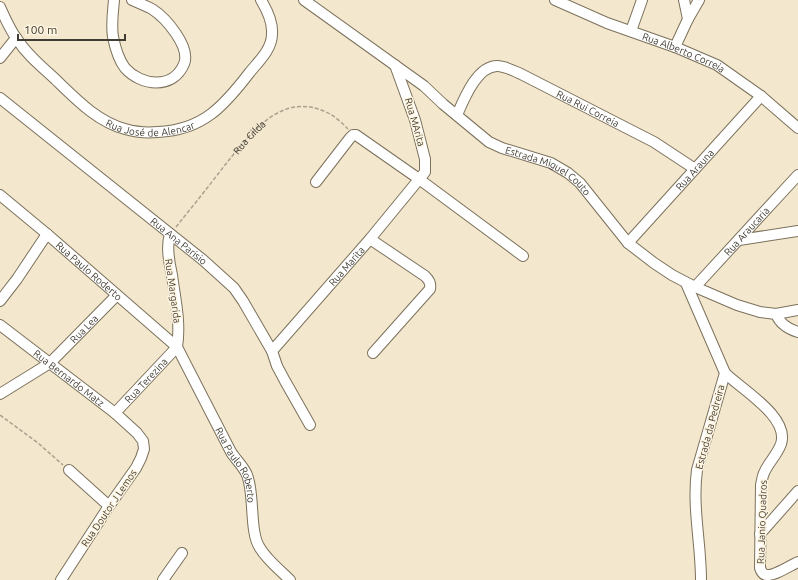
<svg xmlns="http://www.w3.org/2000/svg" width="798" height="580" viewBox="0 0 798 580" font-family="Ubuntu,sans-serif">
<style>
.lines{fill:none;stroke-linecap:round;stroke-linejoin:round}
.minor-casing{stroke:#7c715b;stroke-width:12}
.path{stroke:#aaa18f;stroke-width:1.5;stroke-dasharray:4 2;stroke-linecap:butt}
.minor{stroke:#fff;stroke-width:10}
.labels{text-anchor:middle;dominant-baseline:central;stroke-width:3;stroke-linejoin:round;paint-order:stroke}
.street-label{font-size:10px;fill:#413c33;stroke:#fef5e1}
</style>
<rect width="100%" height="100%" fill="#f3e7ce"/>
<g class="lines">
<!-- minor casing -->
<g class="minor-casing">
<g id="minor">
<path d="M114,0C113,12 111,25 113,37C115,47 119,60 125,68C141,86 173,90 184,64C191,47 166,18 152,9C146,6 139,3 132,0"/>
<path id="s2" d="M304,0L424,86L443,104L489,142L502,148L551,163L568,173L580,183L628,243L654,263L672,275L695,287L737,305L760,312L776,314L798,310"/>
<path id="s3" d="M555,0L607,23L675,47L717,65L761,96L798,128"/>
<path d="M684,0L688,19"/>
<path id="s4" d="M0,7C5,18 10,30 17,39C27,55 41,66 54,78C75,98 96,121 125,129C135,132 147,133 158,132C203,130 224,106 250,72C259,61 272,49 272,34C273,22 267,10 261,0"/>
<path d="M631,31L642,0"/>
<path d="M675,47L688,19L699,0"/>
<path d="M0,58L16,38"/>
<path id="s5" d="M0,98L203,260L234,288L243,301L272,351L277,366L285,381L310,425"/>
<path id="s6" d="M457,115C464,99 477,66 497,66C505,66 514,71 521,74L654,142L695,169"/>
<path d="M316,182L350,138L353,135H356L419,179L523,256"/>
<path id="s7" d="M0,195L47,234L177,347L231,452C236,460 244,467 247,475C255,495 249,532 260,548C267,560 280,570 290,580"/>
<path d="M370,239L425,276C429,280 431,283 430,289L373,353"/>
<path d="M739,240L798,231"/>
<path id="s8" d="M628,243L761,96"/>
<path d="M686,283L725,373L697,470C692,507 701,543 701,580"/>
<path id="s9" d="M695,287L798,175"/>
<path d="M0,301L17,279L47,234"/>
<path d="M776,314C780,324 788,329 798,332"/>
<path id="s10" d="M0,325L115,413L137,433L143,441L144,449L141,458L136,468L109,506L61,580"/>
<path id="s11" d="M272,351L370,239L425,172V159L415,120L395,65"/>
<path d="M725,373C741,389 790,417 781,444C777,455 768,463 764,473C762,477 762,481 761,485L760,568C761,571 763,575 767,575C774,576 791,565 798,562"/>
<path id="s12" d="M0,394L50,363L117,295"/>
<path id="s13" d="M115,413L177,347C181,323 175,298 172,275C169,262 166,247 170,234"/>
<path d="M69,470L109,506"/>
<path d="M760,534L798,491"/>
<path d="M163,580L182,553"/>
</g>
</g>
<!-- path -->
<g class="path">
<path id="s1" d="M176,227C192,207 209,186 225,165C250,134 281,91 326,112C335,116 342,123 348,129"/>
<path d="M0,415L38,443L63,465"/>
</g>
<!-- minor -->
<use href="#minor" class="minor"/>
</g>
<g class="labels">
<!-- street labels -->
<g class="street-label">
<text stroke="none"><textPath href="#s3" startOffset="139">Rua Alberto Correia</textPath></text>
<text stroke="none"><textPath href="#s6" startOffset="167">Rua Rui Correia</textPath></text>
<text stroke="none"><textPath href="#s4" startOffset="204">Rua José de Alencar</textPath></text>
<text transform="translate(415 122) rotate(74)">Rua MArita</text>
<text stroke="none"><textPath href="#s1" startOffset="116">Rua Gilda</textPath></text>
<text stroke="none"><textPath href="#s8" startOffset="99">Rua Arauna</textPath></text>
<text stroke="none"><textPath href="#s2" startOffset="300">Estrada Miguel Couto</textPath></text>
<text stroke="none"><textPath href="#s9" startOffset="76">Rua Araucaria</textPath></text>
<text stroke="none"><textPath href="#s5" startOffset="229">Rua Ana Parisio</textPath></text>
<text stroke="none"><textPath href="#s11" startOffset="113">Rua Marita</textPath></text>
<text stroke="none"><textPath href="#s7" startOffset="117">Rua Paulo Roderto</textPath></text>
<text transform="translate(173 291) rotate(82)">Rua Margarida</text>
<text stroke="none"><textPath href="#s12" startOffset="107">Rua Lea</textPath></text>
<text stroke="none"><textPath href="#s10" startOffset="87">Rua Bernardo Matz</textPath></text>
<text stroke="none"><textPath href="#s13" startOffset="45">Rua Terezina</textPath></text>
<text transform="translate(710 427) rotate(-75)">Estrada da Pedreira</text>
<text stroke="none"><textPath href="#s7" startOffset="366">Rua Paulo Roberto</textPath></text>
<text transform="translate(109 508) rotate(-56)">Rua Doutor J Lemos</text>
<text transform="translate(762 522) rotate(-88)">Rua Janio Quadros</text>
</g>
</g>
<!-- scale -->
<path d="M18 34v6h107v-6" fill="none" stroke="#413c33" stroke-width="2"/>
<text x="24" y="34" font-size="12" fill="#413c33" stroke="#fef5e1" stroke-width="3" paint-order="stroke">100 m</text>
</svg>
